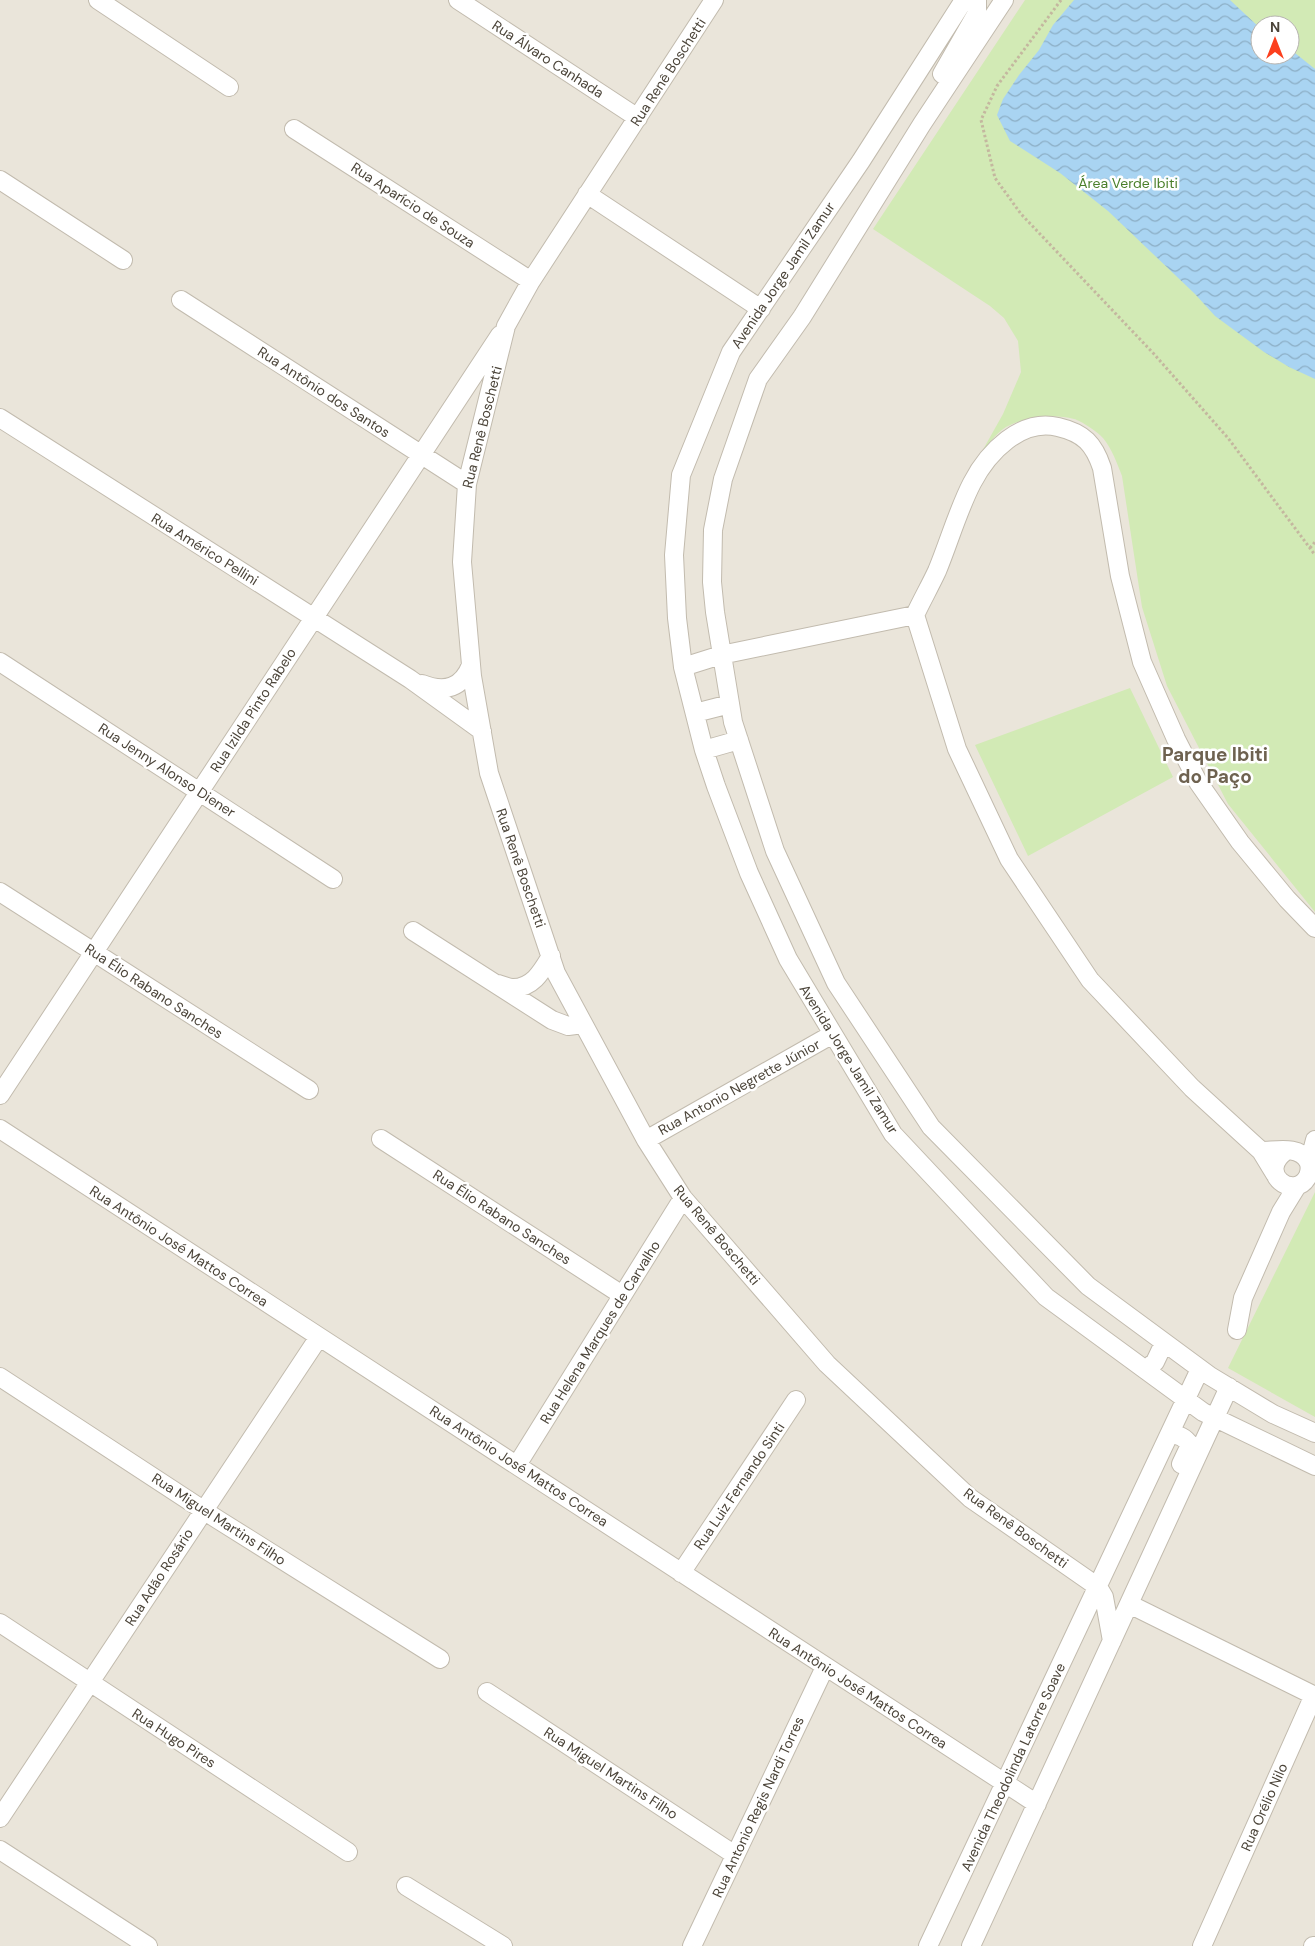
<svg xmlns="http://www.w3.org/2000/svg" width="1315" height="1946" viewBox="0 0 1315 1946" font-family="'DM Sans',sans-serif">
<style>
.residential{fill:#eae5da;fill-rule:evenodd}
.green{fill:#d2eab5;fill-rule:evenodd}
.water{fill:url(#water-waves)}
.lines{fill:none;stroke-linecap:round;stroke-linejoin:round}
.minor-casing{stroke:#c2bbae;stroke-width:20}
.path{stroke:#c4b79f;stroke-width:3;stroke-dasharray:2.5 2.5;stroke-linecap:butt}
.minor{stroke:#fff;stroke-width:18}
.labels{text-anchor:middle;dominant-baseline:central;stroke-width:5;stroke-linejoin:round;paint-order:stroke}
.street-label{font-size:14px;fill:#4b4439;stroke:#fff}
.park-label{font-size:14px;fill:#4a7f2a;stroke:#fff}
.district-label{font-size:19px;font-weight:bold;fill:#6e6250;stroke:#fff}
</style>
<defs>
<pattern id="water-waves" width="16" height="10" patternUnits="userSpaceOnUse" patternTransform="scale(1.25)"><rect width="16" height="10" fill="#a9d4f2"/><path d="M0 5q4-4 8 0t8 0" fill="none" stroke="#8caec5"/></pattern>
</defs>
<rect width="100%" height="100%" fill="#f6f3ec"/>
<!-- residential -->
<path class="residential" d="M0,0H1315V1946H0ZM1260,25H1290V55H1260Z"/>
<!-- green -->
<path class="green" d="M1025,0H1315V912L1228,804L1167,686L1142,607L1122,476C1117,463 1112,449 1103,438C1099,433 1080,420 1074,419C1053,413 1025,417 1006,427C995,434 988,445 980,455L1003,414L1021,372L1018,341L1004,318L990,306L873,229ZM1260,25H1290V55H1260Z
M1130,688L1173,777L1028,856L975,745Z
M1315,1192V1417L1228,1368Z"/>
<!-- water -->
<path class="water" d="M1074,0H1230L1260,28V55H1290V49L1315,69V379L1289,367L1264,352L1215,316L1195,294L1108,211L1060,173L1010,141L997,115L1003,99L1019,75L1039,50L1053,25Z"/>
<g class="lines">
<!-- minor casing -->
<g class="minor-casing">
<path id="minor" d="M98,0L229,87
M458,0L638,118
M714,0L531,281L506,326L467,484L462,562L472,676L489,773L556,973L646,1140L683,1198L827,1364L970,1498L1098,1587L1104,1597L1112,1641
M964,0L861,161L731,352L681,475L674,555L677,618L683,667L704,750L716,786L749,873L788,959L893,1134L1046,1297L1203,1412L1315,1466
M1004,0L922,124L802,317L758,379L723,479L713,530L712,582L715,612L733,722L775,851L836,983L931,1127L1088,1286L1210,1376L1273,1414L1315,1433
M942,74L977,13V0
M294,129L531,281
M0,180L123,260
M587,194L761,309
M181,300L467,484
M0,418L410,679L482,731
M915,615L957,749L1009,859L1090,980L1192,1088L1261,1151L1275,1174
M0,662L333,879
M683,667L721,655L915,615C922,600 930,586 937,571C949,542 958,510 972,483C988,452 1021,418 1058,427C1084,433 1094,444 1102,468L1120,576L1142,662L1176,739L1198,782L1240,842L1287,899L1315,928
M422,684C445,693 462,688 471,665
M695,713L730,704
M704,750L739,740
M0,892L309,1090
M413,931L552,1020L568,1026L583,1024
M498,984C502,985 508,988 513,988C533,988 542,971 551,956
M0,1095L500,335
M0,1129L1037,1804
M381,1139L616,1291L623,1294
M646,1140L833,1034
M1261,1151C1276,1151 1299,1145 1308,1161C1310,1165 1310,1171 1308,1176C1295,1202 1255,1173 1286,1151
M1309,1163L1315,1140
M1237,1330L1243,1298L1281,1212L1297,1186
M1146,1369L1155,1362L1164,1343
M0,1377L217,1519L440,1659
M1170,1434C1179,1435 1185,1437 1190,1445L1181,1464
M517,1465L683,1198
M681,1573L796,1400
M1129,1604L1315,1696
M0,1623L348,1852
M487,1692L735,1855
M0,1818L319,1337
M0,1850L148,1946
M406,1886L503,1946
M692,1946L825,1667
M928,1946L1200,1369
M971,1946L1229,1387
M1202,1946L1314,1695
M1313,1946H1315"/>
</g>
<!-- path -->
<path class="path" d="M1061,0L997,86L981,120L995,178L1021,214L1154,354L1228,438L1315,555
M1310,548L1315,542"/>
<!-- minor -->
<use href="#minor" class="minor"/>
</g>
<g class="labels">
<!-- street labels -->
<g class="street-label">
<text transform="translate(548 59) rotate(33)">Rua Álvaro Canhada</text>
<text transform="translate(668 72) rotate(-57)">Rua Renê Boschetti</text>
<text transform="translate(413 205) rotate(33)">Rua Aparício de Souza</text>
<text transform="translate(783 275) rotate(-56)">Avenida Jorge Jamil Zamur</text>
<text transform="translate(324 392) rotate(33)">Rua Antônio dos Santos</text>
<text transform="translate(482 427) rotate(-76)">Rua Renê Boschetti</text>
<text transform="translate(205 549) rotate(32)">Rua Américo Pellini</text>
<text transform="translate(253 710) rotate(-57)">Rua Izilda Pinto Rabelo</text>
<text transform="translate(167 770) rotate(33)">Rua Jenny Alonso Diener</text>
<text transform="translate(521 868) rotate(71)">Rua Renê Boschetti</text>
<text transform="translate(154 991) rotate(33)">Rua Élio Rabano Sanches</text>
<text transform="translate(849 1059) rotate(58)">Avenida Jorge Jamil Zamur</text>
<text transform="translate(739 1087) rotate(-29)">Rua Antonio Negrette Júnior</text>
<text transform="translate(502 1217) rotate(33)">Rua Élio Rabano Sanches</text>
<text transform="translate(717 1235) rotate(50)">Rua Renê Boschetti</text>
<text transform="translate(179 1246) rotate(33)">Rua Antônio José Mattos Correa</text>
<text transform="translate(600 1332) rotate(-58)">Rua Helena Marques de Carvalho</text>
<text transform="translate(519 1466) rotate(33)">Rua Antônio José Mattos Correa</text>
<text transform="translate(739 1486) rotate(-56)">Rua Luiz Fernando Sinti</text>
<text transform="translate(219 1519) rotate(33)">Rua Miguel Martins Filho</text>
<text transform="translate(1016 1528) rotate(36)">Rua Renê Boschetti</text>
<text transform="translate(159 1577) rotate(-57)">Rua Adão Rosário</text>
<text transform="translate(858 1688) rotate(33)">Rua Antônio José Mattos Correa</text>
<text transform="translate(174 1738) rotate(33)">Rua Hugo Pires</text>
<text transform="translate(1013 1767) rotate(-65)">Avenida Theodolinda Latorre Soave</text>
<text transform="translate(611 1773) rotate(33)">Rua Miguel Martins Filho</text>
<text transform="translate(758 1807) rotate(-65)">Rua Antonio Regis Nardi Torres</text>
<text transform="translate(1264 1807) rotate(-66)">Rua Orélio Nilo</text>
</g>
<!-- park labels -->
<g class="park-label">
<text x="1128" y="183">Área Verde Ibiti</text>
</g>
<!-- district labels -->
<g class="district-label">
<text x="1215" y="754">Parque Ibiti<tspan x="1215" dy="22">do Paço</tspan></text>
</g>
</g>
<!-- north arrow -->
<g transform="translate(1275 40)"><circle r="24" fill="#ffffff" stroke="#b7b4b0"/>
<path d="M0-4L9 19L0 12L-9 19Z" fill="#fc3f1d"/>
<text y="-8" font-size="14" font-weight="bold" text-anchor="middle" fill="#4b4439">N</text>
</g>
</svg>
